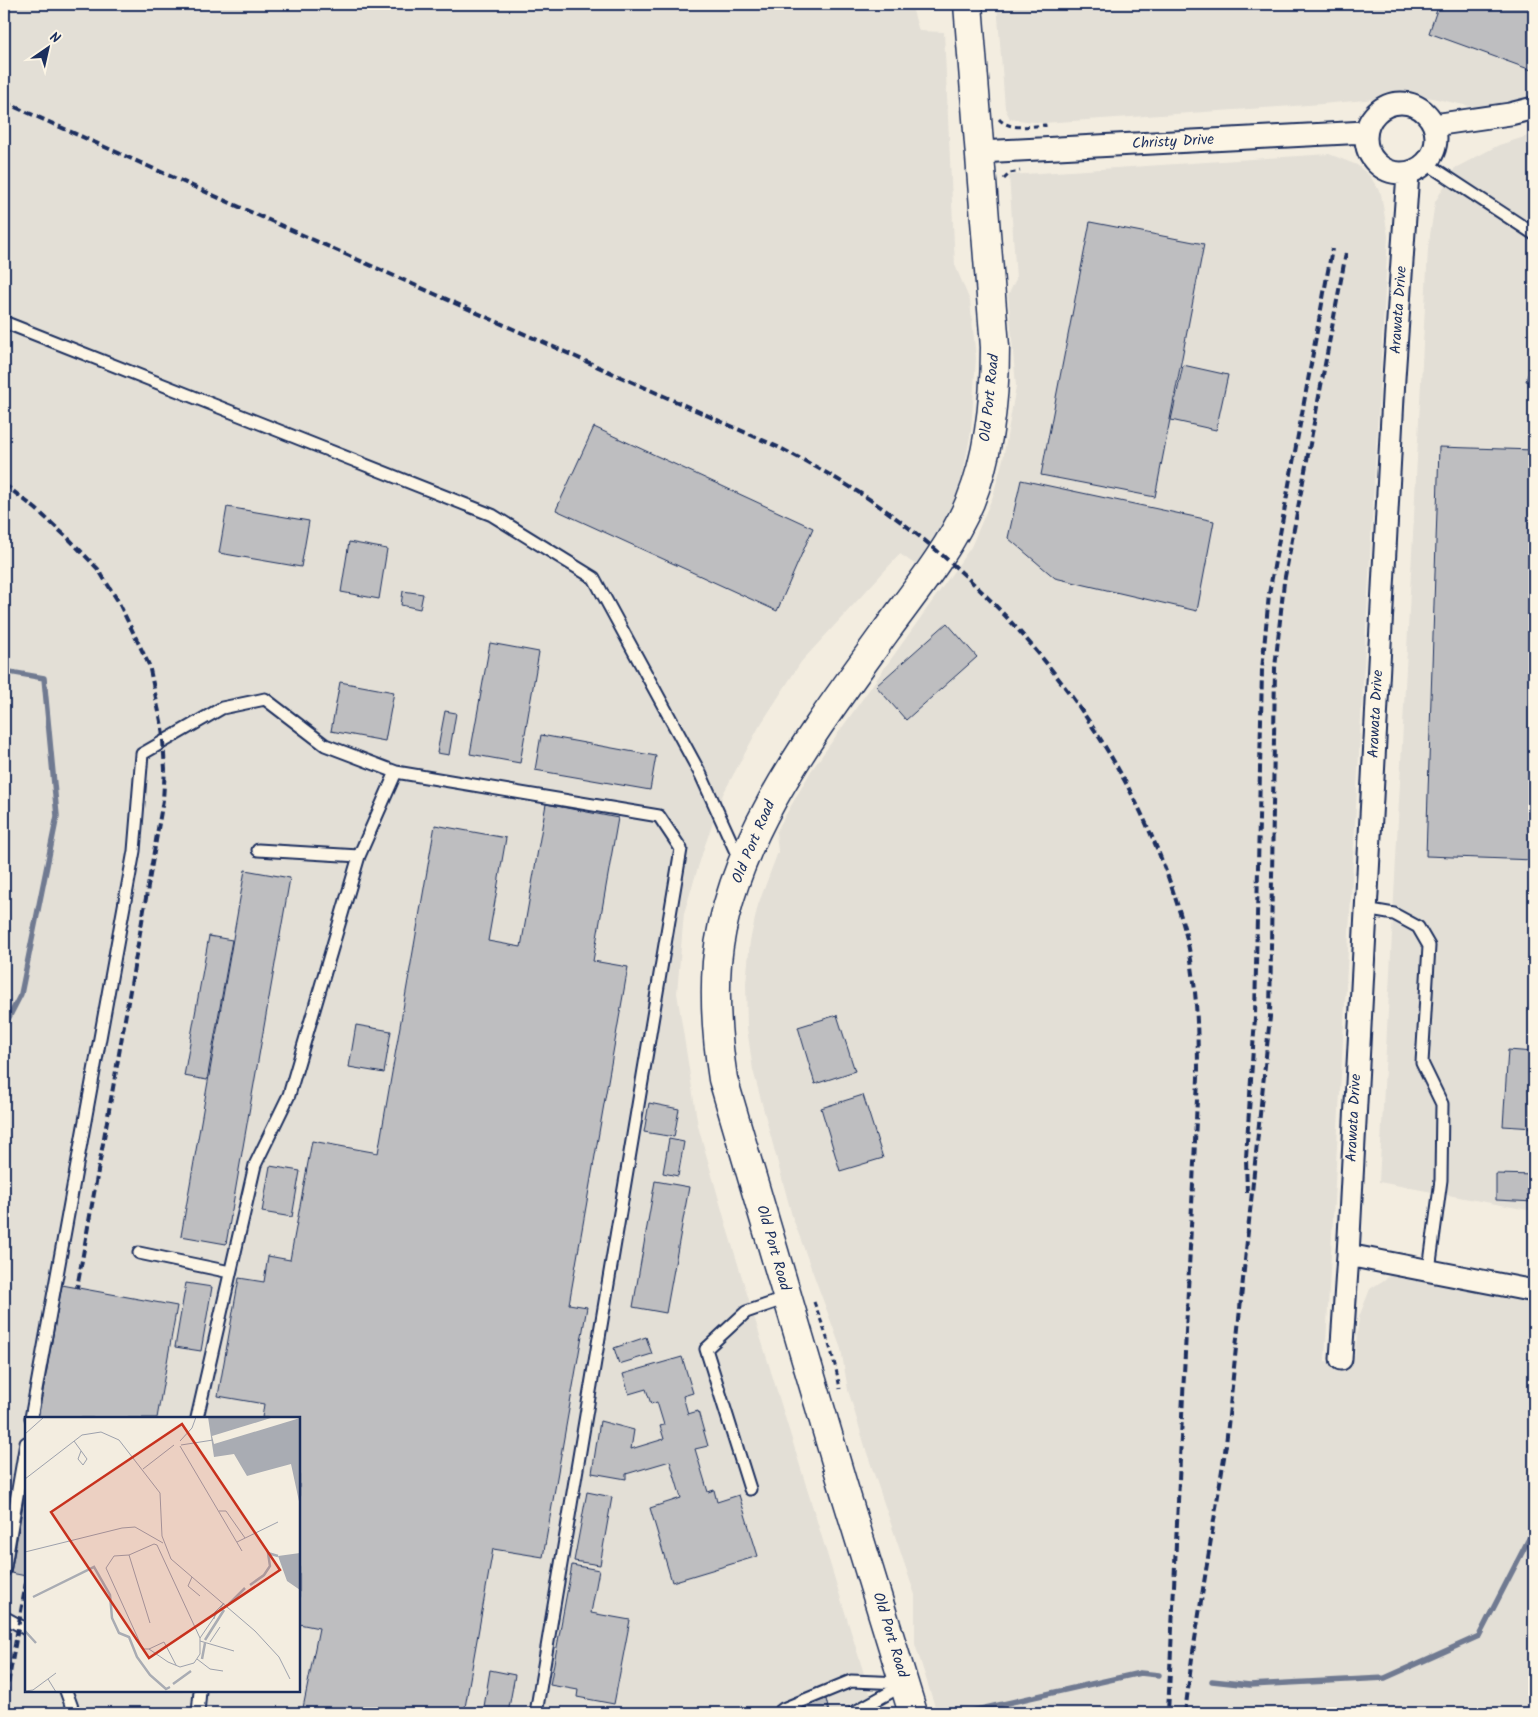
<svg xmlns="http://www.w3.org/2000/svg" width="1538" height="1717" viewBox="0 0 1538 1717" font-family="Kalam,sans-serif">
<style>
.built{fill:#e3dfd6;fill-rule:evenodd}
.lines{fill:none;stroke-linecap:round;stroke-linejoin:round}
.stream{stroke:#707a91;stroke-width:5.5}
.building{fill:#bebec0;stroke:#1b2f5e}
.lane-casing{stroke:#1b2f5e;stroke-width:15}
.street-casing{stroke:#1b2f5e;stroke-width:25}
.secondary-casing{stroke:#1b2f5e;stroke-width:31}
.path{stroke:#1b2f5e;stroke-width:3;stroke-dasharray:5 4;stroke-linecap:butt}
.lane{stroke:#fcf5e5;stroke-width:11}
.street{stroke:#fcf5e5;stroke-width:21}
.secondary{stroke:#fcf5e5;stroke-width:28}
.rail{stroke:#1b2f5e;stroke-width:4;stroke-dasharray:8 4;stroke-linecap:butt}
.labels{text-anchor:middle;dominant-baseline:central;stroke-width:4;stroke-linejoin:round;paint-order:stroke}
.street-label{font-size:15px;fill:#1b2f5e;stroke:#fcf5e5}
.inset-river{fill:none;stroke:#a9acb3;stroke-width:2.5}
.inset-road{fill:none;stroke:#9da1ac;stroke-width:1}
.view{fill:#c8321e;fill-opacity:0.15;stroke:#c8321e;stroke-width:2.5}
.inset-edge{fill:none;stroke:#1b2f5e;stroke-width:2.5}
</style>
<rect width="100%" height="100%" fill="#f3ede0"/>
<filter id="ink" filterUnits="userSpaceOnUse"><feTurbulence type="fractalNoise" baseFrequency=".02" numOctaves="2"/><feDisplacementMap in="SourceGraphic" scale="10" xChannelSelector="R" yChannelSelector="G"/><feConvolveMatrix kernelMatrix="1 2 1 2 8 2 1 2 1" color-interpolation-filters="sRGB"/></filter>
<g filter="url(#ink)">
<!-- built -->
<path class="built" d="M4,4H911L919,31L944,32L955,265L970,301L976,358L971,431L962,479L948,522L938,539L916,565L900,554L801,662L759,727L723,794L704,848L684,913L677,993L698,1126L729,1235L876,1713H4ZM26,1418H299V1691H26Z
M997,4H1534V100L1529,102L1478,108L1418,95L1322,104L1043,123L1010,119L1005,108Z
M1534,134V1211L1379,1182L1428,249L1435,202L1455,168L1499,145Z
M1329,154L1357,165L1370,176L1381,194L1388,236L1325,1361L1354,1362L1359,1317L1370,1289L1390,1276H1417L1534,1300V1713H937L915,1644V1595L867,1453L848,1390L841,1349L792,1216L753,1070L747,1028L746,983L750,941L758,905L778,852L776,832L811,771L971,547L993,496L1003,459L1016,386L1008,295L1016,279L1009,175Z"/>
<g class="lines">
<!-- stream -->
<path class="stream" d="M4,671L44,678L57,816L21,994L4,1027
M1212,1681L1250,1685L1385,1678L1479,1636L1534,1529
M963,1713L1140,1673L1159,1675"/>
</g>
<!-- building -->
<path class="building" d="M1439,4H1534V71L1429,33Z
M1090,222L1204,244L1155,497L1041,475Z
M1532,362L1534,363V383L1526,381Z
M1183,365L1228,375L1216,430L1171,420Z
M594,427L813,528L777,611L556,510Z
M1439,447L1534,450V860L1426,856Z
M1021,480L1214,521L1197,611L1055,578L1008,538Z
M227,507L309,521L301,567L219,553Z
M349,542L387,549L379,599L341,592Z
M403,591L423,594L420,609L401,605Z
M947,623L977,657L906,720L876,686Z
M490,643L539,652L520,763L470,754Z
M340,682L394,692L385,741L331,731Z
M445,711L456,713L449,755L437,753Z
M541,735L656,756L650,790L535,770Z
M546,804L618,818L593,961L628,967L569,1304L587,1307L543,1557L493,1549L464,1713H302L319,1628L299,1624V1418H262L264,1404L218,1396L239,1278L264,1282L268,1256L290,1260L312,1141L378,1153L435,825L506,838L488,941L521,947Z
M245,870L290,878L226,1244L181,1236Z
M209,936L232,940L207,1080L184,1076Z
M837,1015L855,1071L815,1084L798,1027Z
M356,1025L391,1031L384,1073L349,1067Z
M1508,1050L1534,1052V1128L1503,1126Z
M863,1095L883,1158L840,1171L821,1108Z
M649,1103L679,1109L674,1137L644,1132Z
M669,1139L684,1142L678,1176L663,1173Z
M270,1166L300,1171L292,1217L262,1212Z
M1496,1174L1534,1175V1202L1496,1200Z
M655,1181L689,1187L666,1313L633,1307Z
M186,1283L212,1287L201,1351L175,1347Z
M62,1285L177,1306L157,1418H38Z
M646,1337L652,1354L619,1364L614,1348Z
M682,1357L693,1393L683,1396L688,1414L698,1411L708,1446L695,1449L708,1492L714,1490L717,1502L739,1495L758,1556L672,1582L650,1508L681,1498L670,1461L626,1474V1479L592,1473L600,1421L634,1430L631,1449L664,1439L660,1426L664,1425L657,1402L651,1404L646,1389L629,1394L623,1374Z
M26,1488V1576L11,1573Z
M587,1492L612,1497L600,1565L574,1561Z
M572,1565L599,1570L591,1613L630,1620L614,1704L577,1697L578,1690L550,1685Z
M490,1670L515,1675L508,1713H483Z
M826,1699L829,1712L824,1713H805L803,1706Z"/>
<g class="lines">
<!-- lane casing -->
<g class="lane-casing">
<path id="lane" d="M1426,163L1534,234
M4,322L492,515L594,578L701,775L740,861
M258,850L359,856
M1365,909L1394,914L1418,927L1429,946L1422,1063L1442,1104L1441,1180L1429,1270
M139,1253L230,1272
M31,1418L134,851L142,754L222,708L265,699L325,745L396,772
M197,1418L255,1165L289,1095L359,856L396,772L659,816L681,849L536,1713
M750,1489L706,1349L746,1312L787,1298
M4,1571L26,1443
M4,1617L26,1629
M66,1691L74,1713
M198,1713L200,1691
M778,1713L783,1709L851,1681L903,1683
M853,1713L905,1684"/>
</g>
<!-- street casing -->
<g class="street-casing">
<path id="street" d="M1366 138a35 35 0 1 1 70 0a35 35 0 1 1-70 0Z
M1434,125L1510,114L1534,108
M979,152L1366,132
M1348,1255L1534,1291
M1341,1359L1348,1255L1394,378L1408,173"/>
</g>
<!-- secondary casing -->
<g class="secondary-casing">
<path id="secondary" d="M913,1713L842,1482L723,1079C717,1040 714,1002 717,962C728,841 817,727 886,631C916,590 950,549 970,502C990,453 995,399 995,347L968,4"/>
</g>
<!-- path -->
<path class="path" d="M999,119C1010,131 1030,126 1045,125V130
M1004,179L1010,173L1020,171
M814,1302C825,1331 835,1359 840,1389"/>
<!-- lane -->
<use href="#lane" class="lane"/>
<!-- street -->
<use href="#street" class="street"/>
<!-- secondary -->
<use href="#secondary" class="secondary"/>
<!-- rail -->
<path class="rail" d="M4,102L778,447C810,463 842,481 872,501C1018,601 1139,758 1185,931C1197,978 1198,1030 1198,1078L1168,1713
M4,484L36,509L70,540L98,569L118,601L149,665L156,698L162,726L165,769L163,800L116,1071L77,1288
M1247,1193L1246,1158L1255,1017L1262,670L1269,594L1332,249
M4,1707L26,1583
M1185,1713L1192,1658L1226,1445L1270,1017L1275,668L1284,582L1346,253"/>
</g>
</g>
<g class="labels">
<!-- street labels -->
<g class="street-label">
<text transform="translate(1173 142) rotate(-3)">Christy Drive</text>
<text transform="translate(1399 310) rotate(-86)">Arawata Drive</text>
<text transform="translate(990 398) rotate(-84)">Old Port Road</text>
<text transform="translate(1376 714) rotate(-87)">Arawata Drive</text>
<text transform="translate(754 842) rotate(-67)">Old Port Road</text>
<text transform="translate(1354 1118) rotate(-87)">Arawata Drive</text>
<text transform="translate(773 1248) rotate(74)">Old Port Road</text>
<text transform="translate(890 1635) rotate(73)">Old Port Road</text>
</g>
</g>
<!-- overview -->
<g transform="translate(25 1417)">
<rect width="275" height="275" fill="#f3ede0"/>
<path d="M183,0H275V89L266,47L222,59L209,37L189,40ZM275,136V173L262,164L253,139Z" fill="#a9acb3"/>
<path d="M249,0L275,1L189,27L187,19Z" fill="#f3ede0"/>
<path class="inset-river" d="M225,168L239,158L245,149L243,136L253,139M8,180L69,150L85,178L87,201L94,216L104,220L112,240L125,258L141,272L145,270M204,187L220,171M0,214L11,226M180,223L199,193M177,242L180,226M148,267L166,254"/>
<path class="inset-road" d="M0,17L19,0M49,24L62,42L58,48L53,42L56,34M155,24L167,11L171,0M156,28L188,23M155,29L217,134M118,52L149,28M0,62L57,18L76,15L94,23L135,76L137,119L146,142L230,214L254,240L265,262M194,94H201L220,121M212,125L253,105M0,135L97,111L110,110L138,126M104,138L89,139L81,151L116,228L119,232H124M167,160L163,169L175,179M189,202L190,195L199,186M125,206L104,138L129,127L132,128L175,221M175,224L209,234M185,225L195,210M172,242L185,252L198,254M151,248L139,225L124,232L143,245L155,250L169,246L175,237V221L199,186M23,262L31,275M0,274L8,273L31,256"/>
<path class="view" d="M157,7L255,153L124,241L26,95Z"/>
<rect width="275" height="275" class="inset-edge"/>
</g>
<!-- margin -->
<rect width="1538" height="1717" fill="none" stroke="#fcf5e5" stroke-width="20"/>
<rect x="10" y="10" width="1518" height="1697" fill="none" stroke="#1b2f5e" stroke-width="2" filter="url(#ink)"/>
<!-- north arrow -->
<g transform="translate(48 48) rotate(34)" stroke="#fcf5e5" stroke-width="4" paint-order="stroke">
<path d="M0-4L9 19L0 12L-9 19Z" fill="#1b2f5e"/>
<text y="-8" font-size="14" font-weight="bold" text-anchor="middle" fill="#1b2f5e">N</text>
</g>
</svg>
